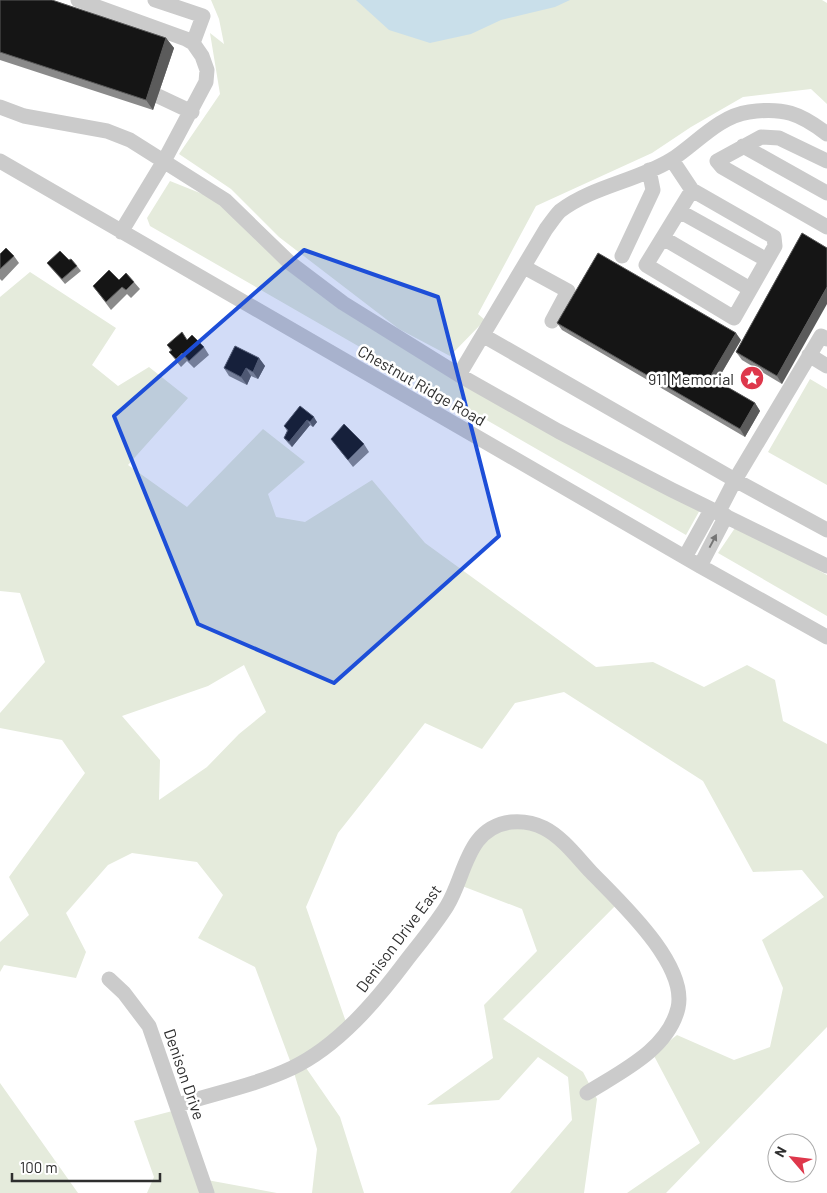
<svg xmlns="http://www.w3.org/2000/svg" width="827" height="1193" viewBox="0 0 827 1193" font-family="Barlow,sans-serif">
<style>
.green{fill:#e5ebdc;fill-rule:evenodd}
.water{fill:#c9dfea}
.lines{fill:none;stroke-linecap:round;stroke-linejoin:round}
.minor{stroke:#cbcbcb;stroke-width:15}
.wall{fill:#8a8a8a}
.shaded-wall{fill:#5b5b5b}
.building{fill:#151515;stroke:#5b5b5b}
.oneway{fill:#757575}
.marked{fill:#1d4ed8;fill-opacity:0.2;stroke:#1d4ed8;stroke-width:4;stroke-linejoin:round}
.labels{text-anchor:middle;dominant-baseline:central;stroke-width:5;stroke-linejoin:round;paint-order:stroke}
.poi-label{font-size:16px;fill:#2e2e2e;stroke:#fff;text-anchor:end}
.street-label{font-size:16px;fill:#2e2e2e;stroke:#fff}
</style>
<rect width="100%" height="100%" fill="#fff"/>
<!-- green -->
<path class="green" d="M211,0H822L827,3V104L811,89L743,97L691,127L652,153L536,206L478,314L485,320L450,356L399,329L279,237L231,189L179,154L220,94L210,33L224,44L219,19Z
M170,181L210,197L259,239L299,278L701,508L686,535L150,226L147,218Z
M30,272L116,328L92,365L118,386L149,367L188,398L128,465L187,507L263,429L305,462L268,494L276,517L305,522L372,480L425,543L596,667L653,662L704,687L747,665L775,680L783,721L827,744V1027L666,1193H627L700,1143L653,1054L677,1035L734,1060L770,1047L783,988L762,940L824,897L802,870L753,872L703,781L564,692L515,703L482,749L425,723L338,833L306,907L346,1022L302,1062L340,1117L364,1193H312L317,1149L292,1066L255,967L198,938L223,895L197,862L132,853L108,865L66,913L86,952L76,978L4,965L0,972V942L29,915L9,877L85,773L62,740L0,728V713L45,662L20,593L0,591V297ZM244,665L266,712L239,734L207,767L159,800L160,760L122,716L208,686Z
M810,379L827,389V485L768,452Z
M737,525L827,575V616L718,553Z
M535,822L622,899L503,1019L583,1072L597,1099L584,1193H510L572,1120L568,1077L538,1057L499,1100L427,1105L493,1058L484,1005L537,951L522,909L457,884L489,832Z
M0,1083L78,1193H0Z
M184,1108L207,1180L277,1193H147L154,1177L134,1121Z"/>
<!-- water -->
<path class="water" d="M356,0H570L555,7L501,20L471,34L430,43L389,30Z"/>
<g class="lines">
<!-- minor -->
<path class="minor" d="M78,0L186,39L193,43L202,56L207,70L206,82L164,161L121,232
M155,0L203,16L193,43
M158,96L192,112
M0,107L24,116L107,131L130,140L225,200L290,263L343,303L459,375L558,431L672,490L827,566
M743,146L827,193
M672,160L692,190L774,237L775,246L734,318L646,265L692,190
M0,161L700,566L827,637
M827,161L779,138L761,137L717,161L722,167L827,227
M679,211L767,260
M663,238L750,289
M622,256L653,190L649,170
M524,267L568,291L552,321
M484,336L735,480L827,530
M809,355L827,366
M459,375L546,229C550,224 555,216 560,211C593,186 637,181 671,160C696,144 719,116 749,112C783,107 800,113 827,134
M718,513L735,480L821,336L827,339
M685,557L711,510
M700,566L726,516
M109,979L124,993L149,1026L207,1193
M178,1105C215,1093 256,1085 292,1068C338,1046 376,1001 406,961C420,943 435,925 447,906C466,875 466,828 511,822C522,821 534,823 544,828C562,837 577,857 591,872C619,901 688,964 678,1008C668,1050 620,1072 587,1093"/>
</g>
<!-- wall -->
<path class="wall" d="M0,0L166,38L174,48L153,110L0,60Z
M802,233L782,384L742,360L736,352Z
M0,254L14,256L19,263L2,281L0,279Z
M69,260L77,266L81,271L65,284L47,263Z
M119,280L134,282L140,289L131,298L127,294L111,310L93,286Z
M557,323L741,340L717,381L755,403L760,411L745,437L562,330Z
M187,340L204,347L209,355L194,368L187,361L181,367L169,352L171,351L167,345Z
M259,358L265,366L258,379L251,376L247,385L229,376L224,368Z
M300,406L317,422L313,427L310,425L292,447L288,443L284,438L287,431L284,426Z
M331,439L364,444L369,452L353,467Z"/>
<!-- shaded-wall -->
<path class="shaded-wall" d="M166,38L174,48L153,110L146,100Z
M827,287V304L782,384L777,376Z
M736,333L741,340L715,384L710,377Z
M259,358L265,366L258,379L253,372Z
M246,368L251,376L247,385L241,377Z
M755,403L760,411L745,437L740,429Z
M314,417L317,422L313,427L310,422Z
M307,420L310,425L292,447L289,442Z"/>
<!-- building -->
<path class="building" d="M0,0H52L166,38L146,100L0,52Z
M802,233L827,248V287L777,376L736,352Z
M6,248L14,256L0,269V254Z
M60,251L69,260L71,259L77,266L62,279L47,263Z
M598,253L736,333L710,377L755,403L740,429L557,323Z
M109,270L119,280L126,273L134,282L126,290L122,287L106,302L93,286Z
M182,332L187,340L192,335L204,347L189,361L182,353L176,359L169,352L172,350L167,345Z
M235,346L259,358L253,372L246,368L241,377L224,368Z
M300,406L314,417L310,422L307,420L289,442L284,438L288,430L284,426Z
M344,424L364,444L348,460L331,439Z"/>
<!-- one-way arrows -->
<defs><path id="oneway-solid" d="M-6-.8H1V-3.2L6.5 0L1 3.2V.8H-6Z" transform="scale(1.25)"/></defs>
<use class="oneway" href="#oneway-solid" transform="translate(713 541) rotate(-62)"/>
<!-- marked area -->
<path class="marked" d="M304,250L438,297L499,536L334,683L198,624L114,416Z"/>
<!-- icons -->
<defs>
<g id="sight-disc" transform="scale(1.25)"><circle r="9.5" fill="#de374b" stroke="#fff"/><path d="M0-6L1.8-2.2L6-1.7L2.9 1.2L3.7 5.4L0 3.3L-3.7 5.4L-2.9 1.2L-6-1.7L-1.8-2.2Z" fill="#fff"/></g>
</defs>
<g fill-rule="evenodd">
<use href="#sight-disc" x="752" y="378"/>
</g>
<g class="labels">
<!-- poi labels -->
<g class="poi-label">
<text x="734" y="378">911 Memorial</text>
</g>
<!-- street labels -->
<g class="street-label">
<text transform="translate(422 385) rotate(30)">Chestnut Ridge Road</text>
<text transform="translate(398 938) rotate(-53)">Denison Drive East</text>
<text transform="translate(185 1074) rotate(71)">Denison Drive</text>
</g>
</g>
<!-- north arrow -->
<g transform="translate(792 1158) rotate(298)"><circle r="24" fill="#ffffff" stroke="#ababab"/>
<path d="M0-4L9 19L0 12L-9 19Z" fill="#de374b"/>
<text y="-8" font-size="14" font-weight="bold" text-anchor="middle" fill="#2e2e2e">N</text>
</g>
<!-- scale -->
<path d="M12 1173v8h148v-8" fill="none" stroke="#2e2e2e" stroke-width="2.5"/>
<text x="20" y="1173" font-size="15" fill="#2e2e2e" stroke="#ffffff" stroke-width="4" paint-order="stroke">100 m</text>
</svg>
